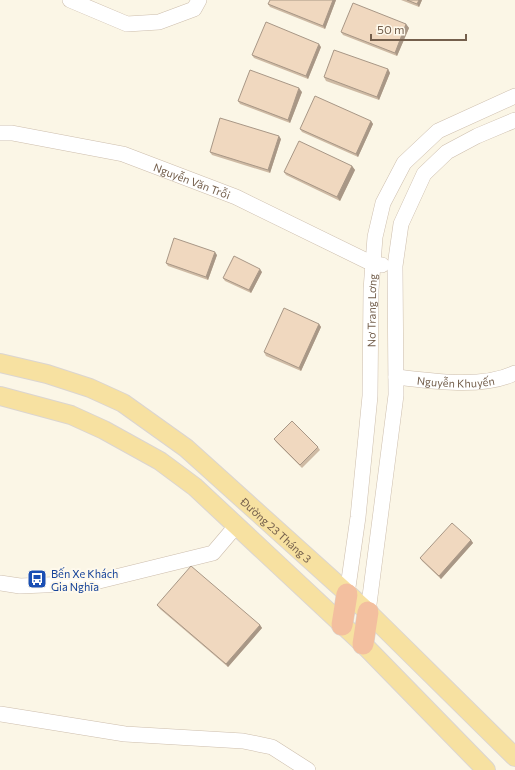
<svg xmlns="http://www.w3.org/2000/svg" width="515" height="770" viewBox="0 0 515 770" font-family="Commissioner,sans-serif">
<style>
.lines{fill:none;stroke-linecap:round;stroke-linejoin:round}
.minor-casing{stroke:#cdbead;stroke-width:16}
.major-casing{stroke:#dbd5d0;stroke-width:20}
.highway-casing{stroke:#dbd5d0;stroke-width:22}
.minor{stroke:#fff;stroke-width:15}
.major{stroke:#f7e1a1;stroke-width:18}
.highway{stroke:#f3bf9f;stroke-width:21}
.wall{fill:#cebaa4}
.shaded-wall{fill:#a89786}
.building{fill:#f0d8bf;stroke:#a89786}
.labels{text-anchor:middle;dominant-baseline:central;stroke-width:4;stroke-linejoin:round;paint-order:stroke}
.street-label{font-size:11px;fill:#745f4c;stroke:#fef9ec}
.transit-label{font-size:11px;fill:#164399;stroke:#fef9ec;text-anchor:start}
</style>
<rect width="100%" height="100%" fill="#fbf6e6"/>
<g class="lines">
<!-- minor casing -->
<g class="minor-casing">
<g id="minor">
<path d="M70,0L127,24L159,22L194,9L199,0"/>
<path id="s1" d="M0,133H12L123,154L236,197L373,264L382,265"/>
<path id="s2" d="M396,377C432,381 482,389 515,373"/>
<path d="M0,583L20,586L91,583L213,553L236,526"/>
<path id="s3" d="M347,594L358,517L370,396L371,290L375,237L383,203L404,163L438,131L515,96"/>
<path d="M368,612L396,395L395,266L401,224L424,174L447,152L477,136L515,120"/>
<path d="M0,714L125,734L243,741L272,747L308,770"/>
</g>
</g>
<!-- major casing -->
<g class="major-casing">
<g id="major">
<path id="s4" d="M0,363L47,374L90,388L123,403L186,448L368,612L515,757"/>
<path d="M0,396L71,415L104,430L160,461L195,487L363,644L486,770"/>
</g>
</g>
<!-- highway casing -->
<g class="highway-casing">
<path id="highway" d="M342,625L347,594
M363,644L368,612"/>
</g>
<!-- minor -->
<use href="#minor" class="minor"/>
<!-- major -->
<use href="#major" class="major"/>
<!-- highway -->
<use href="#highway" class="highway"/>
</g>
<!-- wall -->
<path class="wall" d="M336,0L325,29L270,7L268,4Z
M401,0H422L419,7Z
M406,24L409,28L397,56L343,35L341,32Z
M321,47L308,79L254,58L252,55Z
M388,69L390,73L379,100L326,81L324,77Z
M302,92L290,123L240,104L238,101Z
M371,121L373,124L358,157L302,132L300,129Z
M281,139L270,173L212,155L210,152Z
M352,166L355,170L340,201L286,175L284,172Z
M217,255L208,280L168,266L166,263Z
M262,272L251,293L225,281L223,278Z
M319,324L321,327L301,371L266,356L264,352Z
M274,439L318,447L320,450L302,468L276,442Z
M471,540L473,543L441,579L422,561L420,558Z
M157,605L260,625L262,628L228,667L160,609Z"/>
<!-- shaded-wall -->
<path class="shaded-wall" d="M333,0H336L325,29L323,26Z
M419,0H422L419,7L417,4Z
M406,24L409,28L397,56L395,53Z
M319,44L321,47L308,79L306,76Z
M388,69L390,73L379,100L377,97Z
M299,88L302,92L290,123L288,120Z
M371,121L373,124L358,157L356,154Z
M279,136L281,139L270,173L268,170Z
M352,166L355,170L340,201L337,197Z
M215,252L217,255L208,280L206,277Z
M260,269L262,272L251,293L249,290Z
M319,324L321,327L301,371L299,368Z
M471,540L473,543L441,579L439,576Z
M260,625L262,628L228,667L226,664Z"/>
<!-- building -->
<path class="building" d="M270,0H333L323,26L268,4Z
M407,0H419L417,4Z
M353,3L406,24L395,53L341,32Z
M266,22L319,44L306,76L252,55Z
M334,50L388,69L377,97L324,77Z
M250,70L299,88L288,120L238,101Z
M315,96L371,121L356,154L300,129Z
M220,118L279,136L268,170L210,152Z
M299,141L352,166L337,197L284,172Z
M174,238L215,252L206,277L166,263Z
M234,256L260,269L249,290L223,278Z
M284,308L319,324L299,368L264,352Z
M292,421L318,447L300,465L274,439Z
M452,523L471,540L439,576L420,558Z
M191,566L260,625L226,664L157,605Z"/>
<!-- icons -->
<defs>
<g id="bus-square" transform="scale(1)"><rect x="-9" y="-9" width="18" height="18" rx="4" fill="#1a4fb4" stroke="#fef9ec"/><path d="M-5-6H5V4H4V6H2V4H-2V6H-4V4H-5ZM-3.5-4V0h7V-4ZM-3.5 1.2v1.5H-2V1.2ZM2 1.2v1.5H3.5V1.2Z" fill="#fff"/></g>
</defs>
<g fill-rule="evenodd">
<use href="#bus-square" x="37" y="579"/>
</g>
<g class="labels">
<!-- street labels -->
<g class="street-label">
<text stroke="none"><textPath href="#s1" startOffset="199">Nguyễn Văn Trỗi</textPath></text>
<text stroke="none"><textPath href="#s3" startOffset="285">Nơ Trang Lơng</textPath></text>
<text stroke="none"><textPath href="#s2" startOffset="60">Nguyễn Khuyến</textPath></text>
<text stroke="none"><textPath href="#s4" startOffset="329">Đường 23 Tháng 3</textPath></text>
</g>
<!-- transit labels -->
<g class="transit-label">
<text x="51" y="573">Bến Xe Khách<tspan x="51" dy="13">Gia Nghĩa</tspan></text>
</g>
</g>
<!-- scale -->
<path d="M371 34v6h95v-6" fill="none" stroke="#745f4c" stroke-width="2"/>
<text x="377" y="34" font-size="12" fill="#745f4c" stroke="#fef9ec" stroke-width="3" paint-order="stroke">50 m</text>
</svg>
